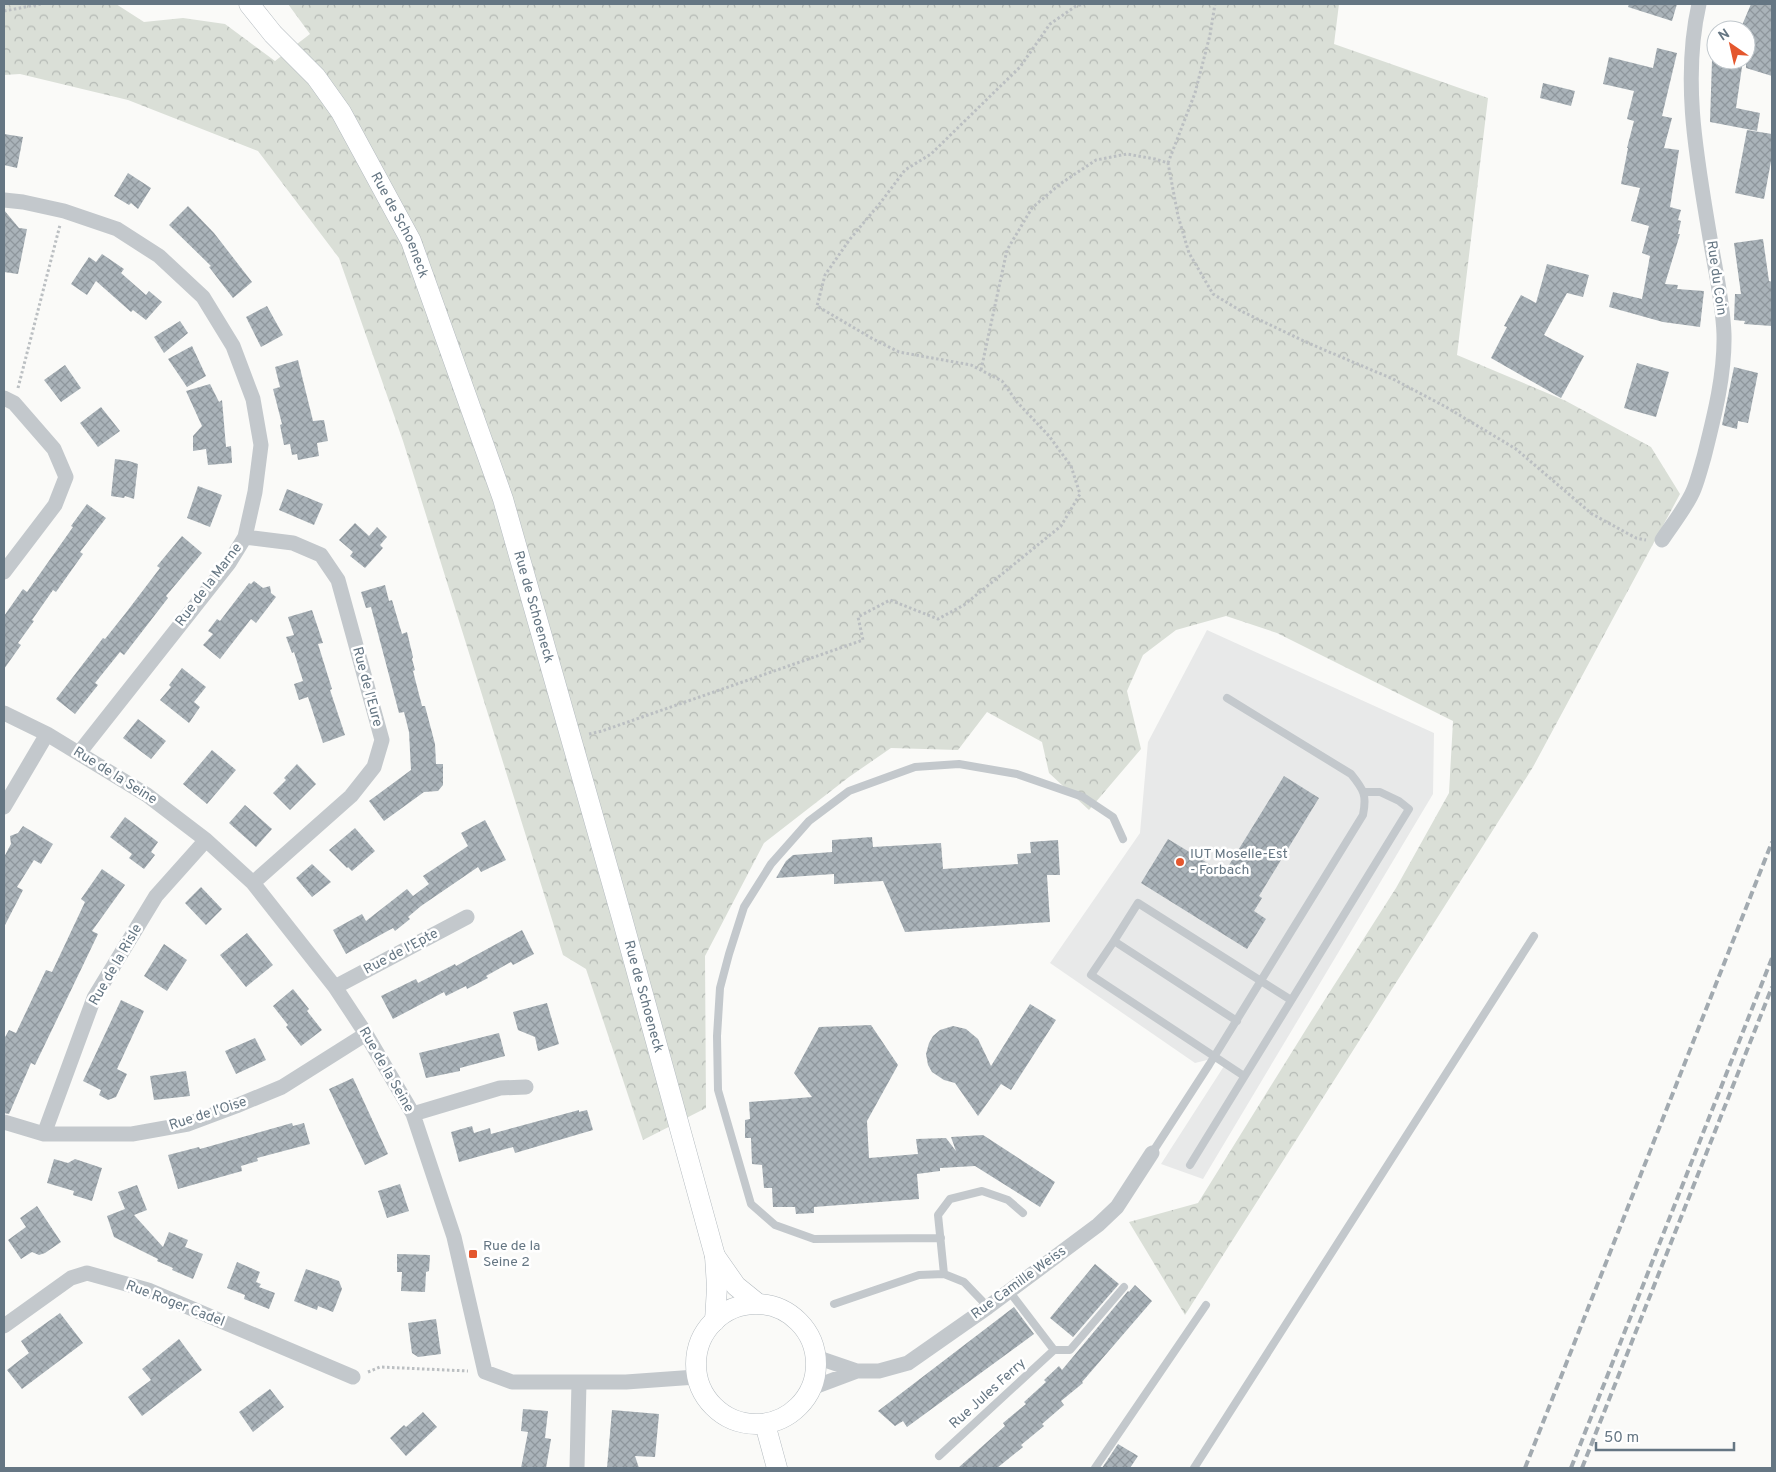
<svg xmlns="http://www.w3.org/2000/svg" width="1776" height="1472" viewBox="0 0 1776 1472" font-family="Overpass,sans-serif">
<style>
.built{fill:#e8e9e9}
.forest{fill:url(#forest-crowns)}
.building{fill:url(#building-cross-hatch)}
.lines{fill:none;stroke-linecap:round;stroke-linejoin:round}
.secondary-casing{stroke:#b3babf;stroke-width:21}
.path{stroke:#bbbfc2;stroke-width:3;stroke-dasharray:2.5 2.5;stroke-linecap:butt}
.lane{stroke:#c3c8cc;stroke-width:8}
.street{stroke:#c3c8cc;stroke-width:15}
.secondary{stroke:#fff;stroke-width:20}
.rail{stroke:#a2aab0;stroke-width:4;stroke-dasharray:8 4;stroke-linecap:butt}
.poi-dot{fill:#e4572e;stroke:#fff;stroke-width:2}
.labels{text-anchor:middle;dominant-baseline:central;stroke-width:5;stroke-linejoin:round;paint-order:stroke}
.street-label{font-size:14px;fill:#657683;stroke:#fff}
.poi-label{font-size:14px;fill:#657683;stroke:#fff;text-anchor:start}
</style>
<defs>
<pattern id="forest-crowns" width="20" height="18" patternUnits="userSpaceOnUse" patternTransform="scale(1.25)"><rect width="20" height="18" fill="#dadfd7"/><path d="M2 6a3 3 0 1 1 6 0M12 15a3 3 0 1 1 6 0" fill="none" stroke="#b4b9b4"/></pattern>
<pattern id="building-cross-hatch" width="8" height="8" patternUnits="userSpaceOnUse" patternTransform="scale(1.25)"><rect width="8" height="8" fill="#aab3b9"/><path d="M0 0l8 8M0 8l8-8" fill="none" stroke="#8e969c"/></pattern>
</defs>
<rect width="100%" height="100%" fill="#fafaf8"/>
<!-- built -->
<path class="built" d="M1207,630L1434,733L1433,794L1203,1179L1161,1164L1226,1063L1215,1058L1195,1063L1050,963L1140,833L1148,742Z"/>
<!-- forest -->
<path class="forest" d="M4,4H116L144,22L183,18L225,24L275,61L310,34L288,4H1339L1334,44L1488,98L1457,355L1566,401L1651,447L1680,494L1533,767L1185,1315L1129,1222L1198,1203L1310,1023L1396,888L1449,793L1453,721L1277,633L1226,616L1176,630L1143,655L1127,691L1141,749L1089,810L1049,773L1042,742L987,712L958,750L891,748L849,777L764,843L705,956L706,1108L643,1140L586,969L563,955L403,441L339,258L258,151L128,100L20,74L4,75Z"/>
<!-- building -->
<path class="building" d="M1629,4H1677L1672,21L1628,7Z
M1751,4H1772V76L1746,68V30H1740Z
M1657,48L1677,53L1662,116L1672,118L1664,148L1679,150L1670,207L1681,210L1678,220L1681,221L1678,234H1680L1665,284L1678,285L1677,289L1704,291L1700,327L1663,322L1609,307L1613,292L1642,299L1650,256L1642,253L1649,226L1631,221L1640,188L1621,184L1628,148H1627L1634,121L1627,119L1634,91L1603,84L1609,57L1653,68Z
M1712,60H1743L1736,108L1760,113L1757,131L1710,122Z
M1543,83L1575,91L1571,106L1540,98Z
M1747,130L1772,134V156L1764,199L1735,193Z
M4,134L23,137L17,168L4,165Z
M128,173L151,188L138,209L131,203L129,205L114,196Z
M188,206L214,233L252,282L233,298L209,267L211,266L169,225Z
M4,210L19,228L27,229L18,274L4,272Z
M1763,239L1769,281L1772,282V326L1744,324L1745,321L1734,320L1735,294H1741L1734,243Z
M102,254L124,269L121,273L146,295L149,291L162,302L146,320L133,310L131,312L96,281L87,295L71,284L89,257L96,262Z
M1547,264L1589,275L1583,297L1567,293L1544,335L1584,356L1561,398L1491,358L1507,327L1504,326L1521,295L1536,303Z
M267,306L283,335L261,347L246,317Z
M180,321L188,333L164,353L154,337Z
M192,346L206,376L187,387L168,359Z
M298,360L313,421L324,420L328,441L317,443L319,456L298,460L297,454L292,455L290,444L284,445L280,425L282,424L273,389L280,387L275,367Z
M1637,363L1669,372L1656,417L1624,408Z
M65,365L81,388L61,402L44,380Z
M1734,367L1758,373L1748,423L1738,421L1737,429L1722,425Z
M210,384L219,402L222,400L226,447L231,446L232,463L208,465L206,449L193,451V436L202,426L186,391Z
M101,407L120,431L98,447L80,423Z
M115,459L129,461L138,464L134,499L125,496L124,498L111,496Z
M198,486L222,495L210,527L187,518Z
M287,489L323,504L314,525L279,510Z
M87,504L106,518L80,552L83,554L56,592L53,590L32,620L34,621L18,643L21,645L4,669V616L23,589L27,592L73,527L71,526Z
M355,523L369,536L377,527L387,537L380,545L383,548L365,568L350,556L353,552L339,540Z
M182,536L202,553L166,596L168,598L124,655L120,652L95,683L98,685L75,714L56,699L103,638L105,639L125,614L160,568L157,566Z
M254,581L263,588L270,586L271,593L276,597L256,623L251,619L220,659L203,645L213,634L208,631L217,619L220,621L249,583L251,584Z
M385,585L389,601L392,600L402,634L407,632L413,657L412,659L415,670L413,671L422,706H425L435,744L436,764H443V785L438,791L424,792L384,821L369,801L411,770L409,732L404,712L399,713L371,607L366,608L361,592Z
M312,610L323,643L318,644L332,689L330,690L345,735L323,743L308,697L299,700L294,684L303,681L294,652L292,653L286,637L294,635L288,617Z
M182,668L206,687L194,702L200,707L189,723L160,700L171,687L169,685Z
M138,719L166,741L151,759L123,738Z
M212,750L236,770L207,804L183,784Z
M297,764L316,784L290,810L273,793L286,780L284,778Z
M1284,776L1319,798L1259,896L1262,898L1254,911L1266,919L1247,949L1141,883L1168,839L1224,873Z
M245,805L272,829L256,847L229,823Z
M125,817L158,842L151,852L155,855L144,869L129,858L132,854L110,837Z
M485,820L506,860L481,872L478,867L421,906L408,917L410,919L395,931L393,928L346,954L333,930L362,914L366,921L407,889L413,896L429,884L423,876L468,846L461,833Z
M23,826L53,844L41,864L34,860L17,887L23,890L4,927V857L11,844L10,836L18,833Z
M355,828L375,851L352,871L348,867L347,868L329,850Z
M872,837L873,847L941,843L943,869L1018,864L1017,854L1031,853L1030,842L1058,840L1060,875H1047L1050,922L905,932L883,881L834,884V874L776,878L786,861L793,855L832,852V840Z
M312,864L331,882L312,897L296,878Z
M102,869L125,885L92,931L98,934L35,1065L31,1063L9,1114L4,1113V1039L9,1030L16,1033L46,970L52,972L85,902L81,899Z
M201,887L222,909L206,925L185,903Z
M522,930L534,954L513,965L511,962L486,976L488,978L467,989L466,986L446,996L444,992L393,1019L381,996L416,979L418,983L455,964L456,966Z
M247,933L273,965L246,987L220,955Z
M164,944L187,960L167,991L144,976Z
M293,989L309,1009L307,1011L322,1030L301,1046L286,1027L288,1025L273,1006Z
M121,1000L144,1011L117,1069L127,1074L116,1097L108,1100L99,1095L101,1090L83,1081Z
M547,1003L559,1044L538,1051L535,1037L518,1030L513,1012Z
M1030,1004L1056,1020L1011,1090L1001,1084L978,1116L955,1083L944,1080L932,1072L928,1065L926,1054L929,1043L933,1036L940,1030L953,1026L966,1029L978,1039L991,1066Z
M871,1025L898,1065L867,1121L869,1158L918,1154L916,1139L946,1138L956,1151L951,1137L983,1135L1055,1182L1040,1207L975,1166L940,1168V1171L917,1174L919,1199L814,1207V1213L796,1214L795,1207H773L772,1188H764L762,1165L752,1164L751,1138H745V1120L750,1119L749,1102L812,1097L794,1073L819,1027Z
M499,1033L505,1056L460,1068V1071L426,1078L419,1053Z
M255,1038L266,1060L236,1074L225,1051Z
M186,1071L190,1096L154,1100L150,1076Z
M353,1078L388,1154L365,1165L329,1089Z
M579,1110V1112L587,1110L593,1130L515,1153L513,1147L459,1162L451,1132L472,1126L474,1133L490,1128L491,1134Z
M292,1123L293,1126L304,1123L310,1144L257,1158L258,1161L241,1166L242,1171L178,1189L168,1155L199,1147L200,1149Z
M54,1159L68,1163L75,1159L102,1168L92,1201L73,1195L74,1191L47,1183Z
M400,1184L409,1211L387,1218L378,1191Z
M137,1185L147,1210L134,1215L163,1247L169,1232L188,1240L185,1247L203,1254L193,1279L172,1270L173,1268L157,1261L158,1259L114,1237L107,1216L125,1209L118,1192Z
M37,1206L61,1242L45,1253L39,1255L32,1252L21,1259L8,1240L26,1227L20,1218Z
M397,1254L430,1255L429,1271L426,1272L425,1292L401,1291L402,1272H397Z
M237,1262L260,1272L256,1282L261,1284L259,1287L275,1293L269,1309L244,1299L245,1295L227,1288Z
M1095,1264L1119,1284L1073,1337L1050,1318Z
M306,1269L339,1281L342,1289L333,1312L318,1306L317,1310L294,1301Z
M1135,1285L1152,1301L1082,1382L1083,1383L1061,1401L1064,1405L1042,1424L1044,1426L1021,1445L1023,1447L997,1468H958L1005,1426L1003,1423L1026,1404L1024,1402L1046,1382L1044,1380L1059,1366L1062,1370L1128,1291L1129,1292Z
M1014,1307L1034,1334L907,1427L903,1421L895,1426L878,1411Z
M60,1313L83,1343L22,1389L7,1370L29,1353L21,1341Z
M436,1319L441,1354L418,1357L412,1353L408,1323Z
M179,1339L202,1370L142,1416L128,1397L151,1380L142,1369Z
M270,1389L284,1407L253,1432L239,1412Z
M523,1409L548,1411L545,1438L551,1439L546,1468H521L528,1432L521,1431Z
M612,1410L659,1414L655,1457L635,1456L639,1468H607Z
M423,1412L437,1427L406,1456L390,1438L404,1425L406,1427Z
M1118,1444L1138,1456L1130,1468H1102Z"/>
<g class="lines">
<!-- secondary casing -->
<g class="secondary-casing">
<g id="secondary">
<path id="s1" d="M249,4L273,34L316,77L341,112L411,241L503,499L622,918L715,1256L717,1287L715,1321"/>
<path d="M715,1256L736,1286L757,1303"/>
<circle cx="756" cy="1364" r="60"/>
<path d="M765,1424L777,1468"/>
</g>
</g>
<!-- path -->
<path class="path" d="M4,11L41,4
M1168,163L1195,93L1210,35L1215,4
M981,370L1007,250L1032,208L1060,184L1096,160L1127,154L1155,159L1168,163L1178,216L1189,253L1213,294L1241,311L1308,343L1393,379L1446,407L1516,449L1592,514L1636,538L1646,540
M18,388L60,225
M589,734L602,731L863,640L858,617L890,600L938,619L964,605L1061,526L1080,494L1071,466L1049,436L1017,402L1002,381L971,365L899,352L873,339L817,306L825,275L850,239L881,202L905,170L931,154L1020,67L1050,24L1076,6L1084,4
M368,1372L380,1367L468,1371"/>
<!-- lane -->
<path class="lane" d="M1114,941L1091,975L1244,1076
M1237,1021L1114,941L1138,903L1291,1000
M1152,1153L1209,1065L1363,815C1367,795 1364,790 1351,774L1227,698
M1190,1165L1409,809L1399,801L1380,792H1363
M941,1238L814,1239L775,1225L751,1204L718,1090L717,1036L720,988L729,954L744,907L771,864L809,821L849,791L915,767L959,764L1017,774L1083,797L1113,817L1123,839
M944,1274L938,1215L950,1199L982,1191L1008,1200L1023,1213
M834,1304L919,1275L944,1274L964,1282L988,1307
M1054,1350H1070L1124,1287
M939,1456L1054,1350L1009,1291
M1095,1468L1206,1305
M1194,1468L1534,936"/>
<!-- street -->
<path class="street" d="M4,200L23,202L64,211L117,229L159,256L203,297L233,346L253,399L261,445L255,492L245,537L229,563L79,753
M4,398L14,403L54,449L66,477L55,505L4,572
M245,537L293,543L321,555L338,580L382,740L374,767L351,796L253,883
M1662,540C1671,526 1688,505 1694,489C1698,479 1701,467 1704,457C1714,417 1725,375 1724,334C1723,304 1716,273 1711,244C1698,165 1681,83 1699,4
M4,713L47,734L147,795L206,840L253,883L335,987L366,1034L413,1114L454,1237L485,1372L512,1382H626L696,1377
M4,807L47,734
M335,987L467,917
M413,1114L500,1088L526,1087
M4,1122L44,1134H132L188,1124L236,1106L282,1087L366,1034
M44,1134L94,998L156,896L206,840
M4,1326L71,1278L87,1273L148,1290L353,1377
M816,1357L857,1371H879L908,1363L988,1307L1098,1225L1117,1207L1152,1153
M809,1389L857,1371
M577,1468L579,1382"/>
<!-- secondary -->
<use href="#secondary" class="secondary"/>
<!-- rail -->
<path class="rail" d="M1525,1468L1772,842
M1571,1468L1772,958
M1582,1468L1772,987"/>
</g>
<!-- markers -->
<g class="poi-dot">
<circle cx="1180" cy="862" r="5"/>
<rect x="468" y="1249" width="10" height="10" rx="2.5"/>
</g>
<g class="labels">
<!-- street labels -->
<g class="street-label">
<text stroke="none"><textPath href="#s1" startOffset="270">Rue de Schoeneck</textPath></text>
<text transform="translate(1716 278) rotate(82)">Rue du Coin</text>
<text transform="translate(209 585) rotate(-53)">Rue de la Marne</text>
<text stroke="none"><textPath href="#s1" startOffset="675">Rue de Schoeneck</textPath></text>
<text transform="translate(367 687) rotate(75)">Rue de l'Eure</text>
<text transform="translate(115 776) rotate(32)">Rue de la Seine</text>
<text transform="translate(401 952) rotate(-28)">Rue de l'Epte</text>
<text transform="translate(116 965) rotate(-60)">Rue de la Risle</text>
<text stroke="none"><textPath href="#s1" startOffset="1080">Rue de Schoeneck</textPath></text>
<text transform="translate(386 1070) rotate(60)">Rue de la Seine</text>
<text transform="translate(208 1114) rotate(-18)">Rue de l'Oise</text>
<text transform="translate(1019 1283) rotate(-36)">Rue Camille Weiss</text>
<text transform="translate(175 1304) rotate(21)">Rue Roger Cadel</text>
<text transform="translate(988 1394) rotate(-42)">Rue Jules Ferry</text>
</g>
<!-- poi labels -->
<g class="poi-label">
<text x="1190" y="854">IUT Moselle-Est<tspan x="1190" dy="16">- Forbach</tspan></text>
<text x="483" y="1246">Rue de la<tspan x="483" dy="16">Seine 2</tspan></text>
</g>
</g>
<!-- border -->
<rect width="1776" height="1472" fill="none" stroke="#657683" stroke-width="10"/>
<!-- north arrow -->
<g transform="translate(1731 45) rotate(326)"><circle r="24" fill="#ffffff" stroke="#c1c8cd"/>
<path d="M0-4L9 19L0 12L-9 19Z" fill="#e4572e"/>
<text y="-8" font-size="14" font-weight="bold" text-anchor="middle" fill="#657683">N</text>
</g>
<!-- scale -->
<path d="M1596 1442v8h138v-8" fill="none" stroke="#657683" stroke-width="2.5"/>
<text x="1604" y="1442" font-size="15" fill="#657683" stroke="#ffffff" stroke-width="4" paint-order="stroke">50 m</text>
</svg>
